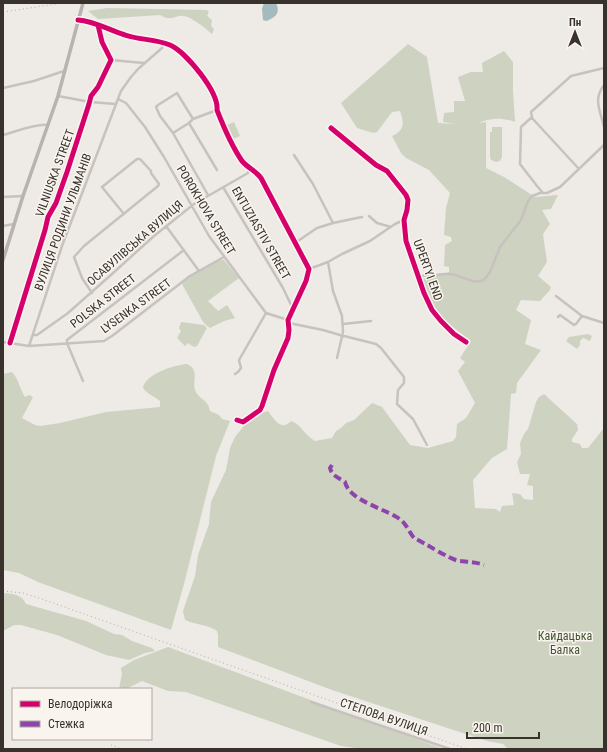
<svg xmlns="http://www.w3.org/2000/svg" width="607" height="752" viewBox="0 0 607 752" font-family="'Roboto Condensed',sans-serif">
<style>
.green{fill:#ced2c1}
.water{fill:#a3bbbd}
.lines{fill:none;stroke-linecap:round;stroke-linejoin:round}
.street{stroke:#c7c2bd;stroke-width:2.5}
.secondary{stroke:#b8b3ae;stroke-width:3.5}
.rail{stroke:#afaba8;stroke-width:1;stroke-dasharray:1 3;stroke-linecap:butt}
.quiet{stroke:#8e44ad;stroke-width:4;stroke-dasharray:8 4;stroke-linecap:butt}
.cycleway-casing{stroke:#f9f5ee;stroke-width:8}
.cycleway{stroke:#d6006c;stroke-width:5}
.labels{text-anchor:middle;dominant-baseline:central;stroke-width:3;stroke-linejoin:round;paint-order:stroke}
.street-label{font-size:12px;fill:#38312c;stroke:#f9f5ee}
.park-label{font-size:12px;fill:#455432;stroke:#f9f5ee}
</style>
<rect width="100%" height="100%" fill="#eeeae6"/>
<!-- green -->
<path class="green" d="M107,8L207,10L209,12L207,16L212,20L211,26L214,29L212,34C206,29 191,16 183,16C178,15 174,19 168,18C165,18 163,16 160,15L98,19L88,11Z
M408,44L427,57L438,123L456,124L443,122L444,113L454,112V101H465L458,77L471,72H483L482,63L504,51L513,62V91L515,122C502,117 491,118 478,123L486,122V168L504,177L535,197L558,195L551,209L542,210L550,224L543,234L547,262L538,276L551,287L550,290L540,301L521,300L516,310L531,320L525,344L541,350L517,383L516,393L511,394L507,449L492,458L473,480L475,508L496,509L500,512L502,506L514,505L512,493L520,494L524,499L533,500V486L527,485L530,474H520L517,462L521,454L520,443L524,434L528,429L536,402L539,397L544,394L577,424L578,430L572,439V442L580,444L582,448H588L604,428V749H508L503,744L487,741L332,690L218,647V635L217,631C207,624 195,625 185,620L183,611L195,576L198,555L209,524L211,502L226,470L230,448L235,437L248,421L258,414L268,411C274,419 281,432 291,421C302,425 305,436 315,441L332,438L336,431L341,428L346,423L354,420L372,403L382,407L410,445L428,448L453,441L456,437L457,424L466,418L475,403L458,371L465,362L460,358L471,341L441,318L419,279L438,276L449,272V267L444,266L445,245L452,241L451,237L444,235L446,208L450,193L429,170L406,158L401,153L392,136C405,130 404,123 400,111L392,112L377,132L373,133L357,128L341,103Z
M234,122L240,136L233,139L227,125Z
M492,127H502V157L500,161L496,162L491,160L490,156V132H492Z
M220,260H224L239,278L208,301L218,311L227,305L235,318L224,321L210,328L205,324L202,320L182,284L190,277Z
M181,322L204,325L207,328L197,346L194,347L188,343L185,346L177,338L181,331L179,328Z
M588,334L592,336L590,341L583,338L580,341V345L577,349L566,341L569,337Z
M187,364C200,370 192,380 195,390C199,400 208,399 210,411L219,415L222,419L230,421L216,456L184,584L171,630L38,582L19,573L3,570V374L12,372C18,378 20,389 25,397L29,395L33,397L22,418L35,425L40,426L60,423L106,412L160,407V401C154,396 147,394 143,388C145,374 174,365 187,364Z
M3,593C13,594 22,594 26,604L86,621L114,634L122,635L132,641L152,648L155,651L145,653L129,660L106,655L57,635L21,625H14L3,631Z
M168,647L443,749H362L341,746L186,692L168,691L142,681L126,689H119L122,674L121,668L134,660Z"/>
<!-- water -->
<path class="water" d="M264,3H276C281,13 275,18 266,21L263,20L262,9Z"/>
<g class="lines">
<!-- street -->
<path class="street" d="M78,20C94,21 109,30 125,35C139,40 156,39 170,45C186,52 219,92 217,110C224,128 231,145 242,161C248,168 256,171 261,178L309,269L306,281L288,320L289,330L288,338L274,370L262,406L260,410L243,422L237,420
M111,60L144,63
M604,85C593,99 600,110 604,127
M3,88L34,81L64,71
M58,96L90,102L116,104
M118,99L126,103L145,127L164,157L209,236L266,313L239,360L241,368L238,372L235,374
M532,118L579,169
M193,119L177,93L158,105L156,107L160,116L173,133L208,195
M189,123L217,170
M331,128L376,165L387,171L406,195L408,200L407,210L404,220L406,241L424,293L432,310L441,321L454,334L466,342
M173,133L189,123L193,119L217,110
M3,135C15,132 36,123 48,125
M294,155L313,184L333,223
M223,187L283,288L293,309
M543,193L537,186L520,164L521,127L532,117L531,112L571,76L604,68
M3,197L23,196
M369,216L377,223L391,227
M3,226L14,224
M166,226L199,271
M295,243L317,228L333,223L362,217
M328,262L333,291L342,316L343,332L337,358
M309,269L328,262L342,254L370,241L395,224L404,220
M418,275C429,278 439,273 450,274C461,275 473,285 484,280L490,272L500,247L521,220L528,201L532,196L540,193H547L560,187L604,145
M92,293L82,278L74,257L84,246L158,186L159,184L151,173V171L140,159H137L102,187L124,214
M556,296L582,316L604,323
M266,313L288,320
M558,317L560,315L574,325L576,324L582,316
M289,323L323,330L340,335L376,344L381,348L404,377V383L398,390L397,404L413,419L427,445
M343,324L371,321
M33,335H37L68,313L112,274L154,236L194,204L248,173L250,168
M3,342L29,346L104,341L112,336L190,276L224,257
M10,343L45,230L48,217L56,203L67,172L89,104L91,96L98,87L111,60L102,42L98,25
M29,346L62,246L121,91L131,77L138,69L162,48L163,43
M83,381L67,343V340L184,250
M311,702L450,749"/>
<!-- secondary -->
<path class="secondary" d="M3,260L23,196L58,96L83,3"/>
<!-- rail -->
<path class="rail" d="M3,12L63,3
M3,591L23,593L39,598L467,749
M111,745L122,749"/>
<!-- quiet -->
<path class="quiet" d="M332,465L330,468C332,476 339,478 345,482C349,501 387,509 401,520C407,525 409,532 414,538C425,543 449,559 459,561C468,562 476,562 484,565"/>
<!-- cycleway casing -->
<g class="cycleway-casing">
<path id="cycleway" d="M78,20C94,21 109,30 125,35C139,40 156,39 170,45C186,52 219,92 217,110C224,128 231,145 242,161C248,168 256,171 261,178L309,269L306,281L288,320L289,330L288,338L274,370L262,406L260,410L243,422L237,420
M331,128L376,165L387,171L406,195L408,200L407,210L404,220L406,241L424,293L432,310L441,321L454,334L466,342
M10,343L45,230L48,217L56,203L67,172L89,104L91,96L98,87L111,60L102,42L98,25"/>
</g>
<!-- cycleway -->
<use href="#cycleway" class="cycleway"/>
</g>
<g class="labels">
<!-- street labels -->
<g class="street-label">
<text transform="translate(55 173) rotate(-70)">VILNIUSKA STREET</text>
<text transform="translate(206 210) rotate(59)">POROKHOVA STREET</text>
<text transform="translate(63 222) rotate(-70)">ВУЛИЦЯ РОДИНИ УЛЬМАНІВ</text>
<text transform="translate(261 233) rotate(60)">ENTUZIASTIV STREET</text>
<text transform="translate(135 243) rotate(-41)">ОСАВУЛІВСЬКА ВУЛИЦЯ</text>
<text transform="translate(428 270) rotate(70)">UPERTYI END</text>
<text transform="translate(103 301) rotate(-38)">POLSKA STREET</text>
<text transform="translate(136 306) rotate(-36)">LYSENKA STREET</text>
<text transform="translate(384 717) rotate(19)">СТЕПОВА ВУЛИЦЯ</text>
</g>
<!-- park labels -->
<g class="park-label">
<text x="565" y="636">Кайдацька<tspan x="565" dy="14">Балка</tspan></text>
</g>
</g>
<!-- border -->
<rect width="607" height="752" fill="none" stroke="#38312c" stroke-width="8"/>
<!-- legend -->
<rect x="12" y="688" width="140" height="52" fill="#f9f5ee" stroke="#aca7a0"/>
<rect x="20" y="701" width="20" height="6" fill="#d6006c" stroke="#aca7a0"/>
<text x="48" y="708" font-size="12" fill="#38312c">Велодоріжка</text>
<rect x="20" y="721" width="20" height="6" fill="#8e44ad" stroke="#aca7a0"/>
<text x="48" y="728" font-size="12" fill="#38312c">Стежка</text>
<!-- north arrow -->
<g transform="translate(575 32)" stroke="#f9f5ee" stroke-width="3" paint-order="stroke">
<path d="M0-3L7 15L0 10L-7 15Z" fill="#38312c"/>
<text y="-6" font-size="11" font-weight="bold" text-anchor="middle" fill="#38312c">Пн</text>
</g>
<!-- scale -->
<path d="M467 732v6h72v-6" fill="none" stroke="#38312c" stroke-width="2"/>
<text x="473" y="732" font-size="12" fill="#38312c" stroke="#f9f5ee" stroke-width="3" paint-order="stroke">200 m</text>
</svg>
